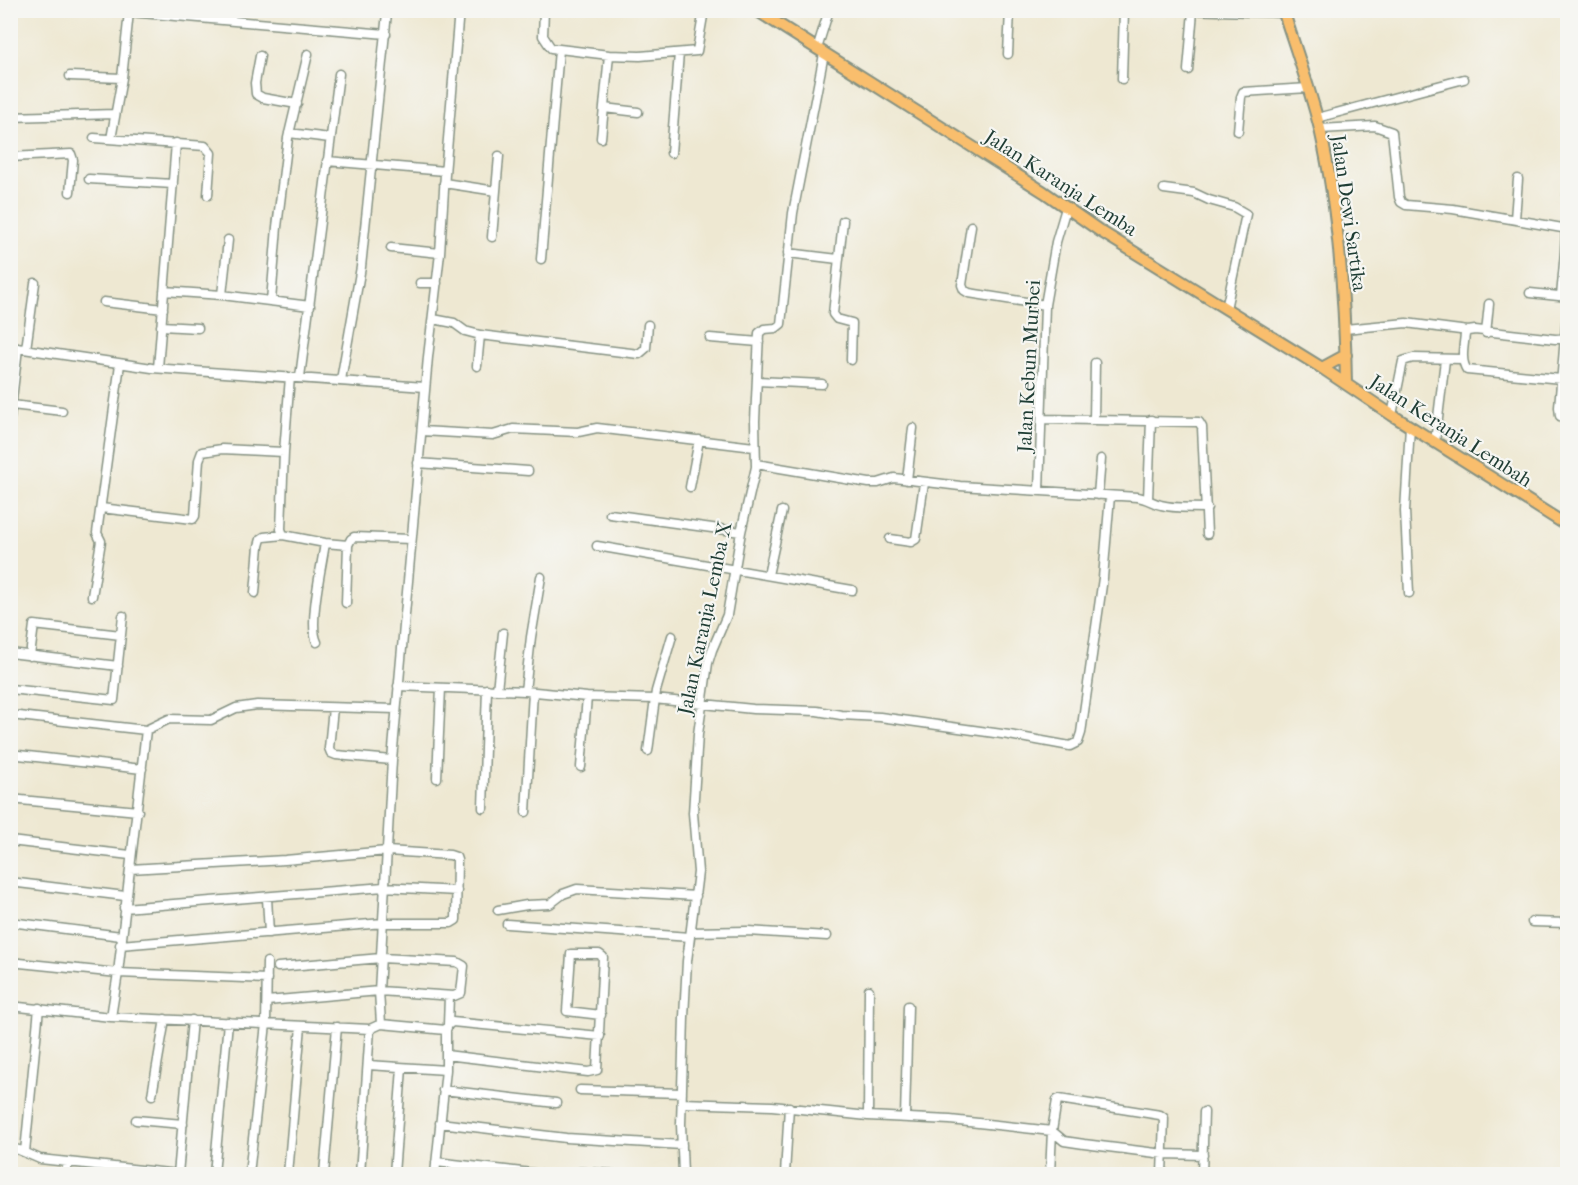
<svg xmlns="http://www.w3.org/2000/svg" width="1578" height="1185" viewBox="0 0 1578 1185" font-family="'IM FELL French Canon',serif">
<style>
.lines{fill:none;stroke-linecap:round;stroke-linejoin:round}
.minor-casing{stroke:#869283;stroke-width:11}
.major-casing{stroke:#869283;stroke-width:14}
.minor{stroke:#fff;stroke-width:8}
.major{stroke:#f9be6d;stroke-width:10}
.labels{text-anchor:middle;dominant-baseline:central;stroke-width:4.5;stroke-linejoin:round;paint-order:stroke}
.street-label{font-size:20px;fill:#1f3d34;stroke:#f6f6f2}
</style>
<rect width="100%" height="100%" fill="#f6f6f2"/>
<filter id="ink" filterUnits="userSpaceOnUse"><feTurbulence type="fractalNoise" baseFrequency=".0167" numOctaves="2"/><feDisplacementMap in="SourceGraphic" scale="12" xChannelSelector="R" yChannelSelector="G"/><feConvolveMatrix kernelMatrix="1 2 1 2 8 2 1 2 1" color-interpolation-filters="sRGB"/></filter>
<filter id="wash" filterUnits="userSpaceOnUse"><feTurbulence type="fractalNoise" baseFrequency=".008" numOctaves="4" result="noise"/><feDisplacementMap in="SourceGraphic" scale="24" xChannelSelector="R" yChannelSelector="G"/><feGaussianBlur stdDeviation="1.35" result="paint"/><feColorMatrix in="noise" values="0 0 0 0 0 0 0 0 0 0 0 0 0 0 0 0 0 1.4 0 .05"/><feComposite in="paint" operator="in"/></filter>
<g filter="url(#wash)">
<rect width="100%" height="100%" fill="#eee8d2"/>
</g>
<g filter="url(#ink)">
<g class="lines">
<!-- minor casing -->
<g class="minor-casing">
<path id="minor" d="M544,10L543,36L551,48L609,55L640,56L697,51L704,10
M1185,10L1284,13
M817,49L829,10
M1008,54L1010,10
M260,56L255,83L256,94L263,98L297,104
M1188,70L1193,11
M70,76L122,78
M1122,79L1124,10
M604,108L638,112
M10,117L115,114
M1317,118L1464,79
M1320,129L1375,126L1392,132L1399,197L1401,202L1406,205L1453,209L1568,229
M1238,131L1241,97L1243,92L1309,88
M289,133L330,138
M94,138L205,146L211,153L208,195
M601,138L609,55
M111,139L122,78L129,12L386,34
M671,153L679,53
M10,157L71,154L73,160L70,192
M327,161L445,171
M89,179L173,184
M444,183L496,191
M1164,189L1194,193L1209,200L1234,207L1246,214L1226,309
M1515,219L1518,179
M843,221L833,314L837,319L852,323L851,360
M971,226L962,285L964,290L969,293L1045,305
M492,237L499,156
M391,248L440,253
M788,253L838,259
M541,259L559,50
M420,283H437
M164,291L222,295L310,306
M1530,293L1568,297
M222,295L228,240
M1561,296L1565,252L1568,179
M271,301L277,227L288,138L308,54
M104,302L163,309
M1568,302L1559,407L1560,416L1568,420
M433,319L454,323L465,331L480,335L639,354L646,348L648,325
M161,326L198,328
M1345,329L1406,323L1468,331
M1486,333L1489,304
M710,338L759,342
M10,347L152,368L425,387
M26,349L35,283
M477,366L480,335
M158,368L176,143
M300,377L339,74
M1561,379L1467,370C1460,360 1464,346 1465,334L1468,331L1475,330L1555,339L1568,338
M341,380L361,267L387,13
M757,381L822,384
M12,405L62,411
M1392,415L1403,361L1413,358L1463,359
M10,417L18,348
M1043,419L1199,422L1202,427L1207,534
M1094,419L1095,363
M422,431L493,435L513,429L578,432L597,428L754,447
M1435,442L1445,360
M284,452L290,377
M418,463L528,471
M756,464L869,483H878L894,478L960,486L1137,497C1147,498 1152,503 1161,505C1175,509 1192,507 1207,508
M907,480L913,428
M690,487L699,440
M1039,491L1045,305L1056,242L1066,208
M1098,495L1101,459
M1148,499L1151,420
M101,508L193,519L195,516L199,460L202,452L222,449L284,452L281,529L283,535
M610,514L741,532
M890,539L911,542L916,539L924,483
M597,546L852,590
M768,575L782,511
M255,593L259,546L261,539L264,537L283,535L325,543L348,545L351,539L354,537L411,539
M1409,593L1405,511L1410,426
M92,596L101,541L97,533L120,364
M10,602H11
M346,603L348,545
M317,642C308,625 322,565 325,543
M10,653L118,666
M30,656L34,625L121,635
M398,686L525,691L587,697L654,699L753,709L817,711L841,715L880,717L1009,735L1070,746L1078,742L1081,733L1103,578L1110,496
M10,689L114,700L123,616
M497,690L503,633
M525,691L531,637L541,577
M333,708L329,748L331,753L336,755L392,760
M10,715L146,730L118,973L111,1017
M146,730L169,719L211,720L236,708L257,705L396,709
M648,751L656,691L672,636
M10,754L142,769
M581,767L587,697
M437,778L441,688
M10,799L138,811
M483,808L487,689
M526,812L533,692
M10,841L130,855
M10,882L125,896
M267,898L269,933
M124,908L384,887L457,891
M498,910L527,905L550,904L563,894L577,889L696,896
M10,922L121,936
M1532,922L1568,923
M507,924L690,937
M691,932L748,931L827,936
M120,945L383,923H451L456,920L457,860L456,857L450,855L387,851L285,860L130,869
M10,962L118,973L267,979
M267,1001L379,991L454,996L461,993L464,966L457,962L381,958L278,967
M10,1006L111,1017L370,1029L381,1024L446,1030
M381,1024L379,991L392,760L428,357L440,253L445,174L459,10
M448,1025L449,996
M446,1055L562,1069L588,1072L597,1070L603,957L599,954H571L567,1011L601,1015
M368,1065L446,1070
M443,1090L556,1103
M580,1090L682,1093
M152,1095L165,1019
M682,1103L772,1106L868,1116L950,1120L1052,1131L1064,1141L1084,1144L1164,1154L1203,1155
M868,1116L869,990
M905,1117L908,1006
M136,1120L183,1124
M440,1123L566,1138L682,1145
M10,1148L19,1150L40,1159L178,1174
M25,1152L39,1008
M436,1162L540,1174
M66,1174L68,1162
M178,1174L192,1020
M214,1174L228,1022
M249,1174L266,1024L267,962
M288,1174L301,1026
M324,1174L337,1027
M360,1174L370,1029
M394,1174L402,1068
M435,1174L446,1070V1030L448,1025L452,1022L600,1036
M570,1174L581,1172L611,1174
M683,1174L681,1124L684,1017L687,961L698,872L693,813L698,734L708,663L712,650L727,615L741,532L756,467L755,421L759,333L764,329L776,328L781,324L793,213L824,54
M785,1174L789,1107
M1050,1174L1052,1131L1057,1100L1059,1099L1160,1115L1164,1118L1162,1174
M1202,1174L1204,1112"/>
</g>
<!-- major casing -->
<g class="major-casing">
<path id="major" d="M756,10L1044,192L1100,231L1322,368L1392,415L1568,526
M1283,10C1296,50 1310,89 1320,129C1339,212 1345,299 1346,384
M1322,368L1346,355"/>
</g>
<!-- minor -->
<use href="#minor" class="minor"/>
<!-- major -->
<use href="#major" class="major"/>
</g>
</g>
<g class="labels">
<!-- street labels -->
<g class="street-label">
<text transform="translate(1061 183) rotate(33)">Jalan Karanja Lemba</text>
<text transform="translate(1349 213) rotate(82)">Jalan Dewi Sartika</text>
<text transform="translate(1029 366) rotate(-87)">Jalan Kebun Murbei</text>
<text transform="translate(1451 431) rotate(33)">Jalan Keranja Lembah</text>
<text transform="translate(705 618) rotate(-78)">Jalan Karanja Lemba X</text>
</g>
</g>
<!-- margin -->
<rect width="1578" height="1185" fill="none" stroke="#f6f6f2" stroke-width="36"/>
</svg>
